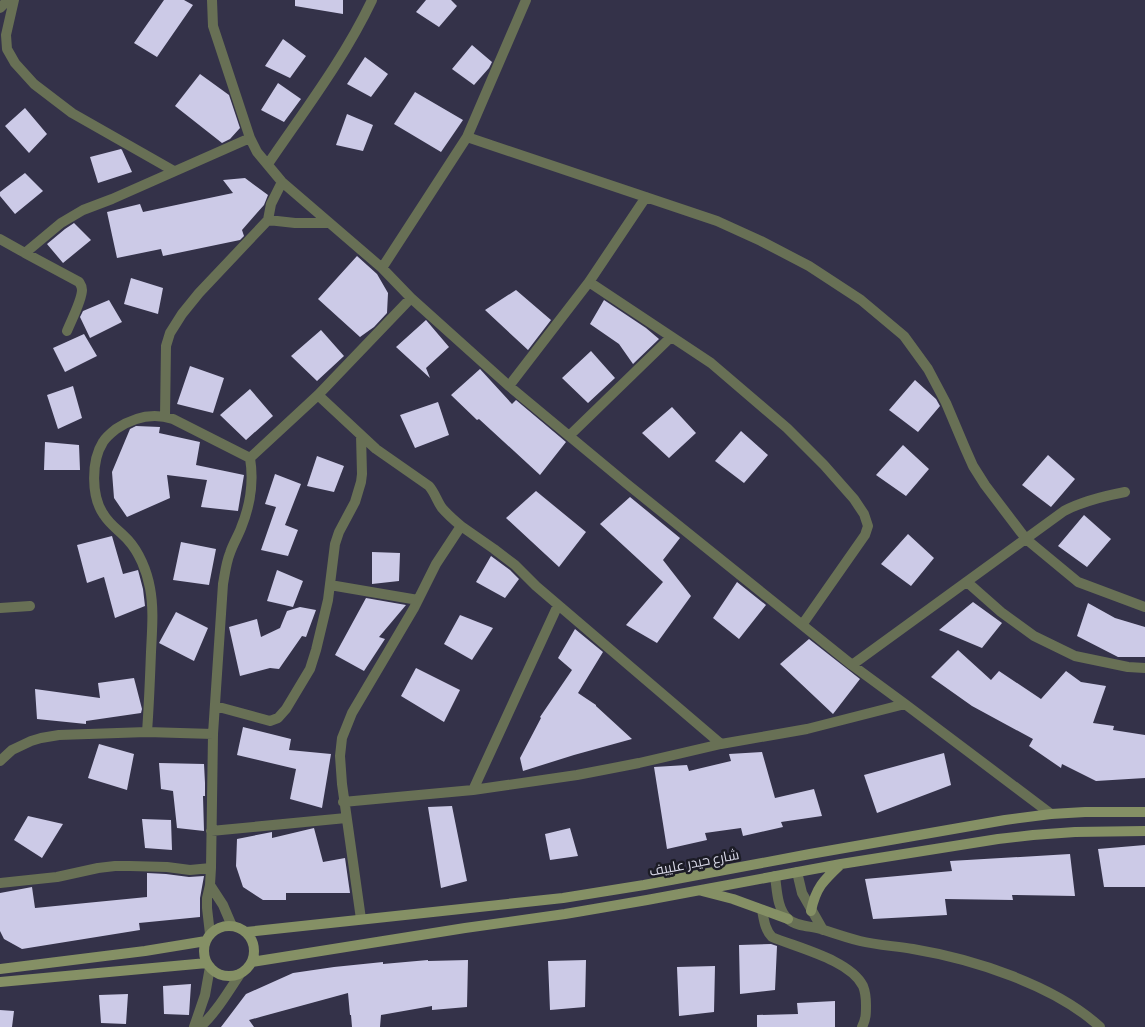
<svg xmlns="http://www.w3.org/2000/svg" width="1145" height="1027" viewBox="0 0 1145 1027" font-family="Commissioner,Cairo,sans-serif">
<style>
.building{fill:#cccae7}
.lines{fill:none;stroke-linecap:round;stroke-linejoin:round}
.minor{stroke:#687055;stroke-width:10}
.tertiary{stroke:#687055;stroke-width:10}
.secondary{stroke:#859065;stroke-width:10}
.labels{text-anchor:middle;dominant-baseline:central;stroke-width:5;stroke-linejoin:round;paint-order:stroke}
.street-label{font-size:14px;fill:#dadae9;stroke:#1c1c26}
</style>
<rect width="100%" height="100%" fill="#343249"/>
<!-- building -->
<path class="building" d="M164,0H184L193,5L157,57L134,43Z
M295,0H343V14L295,6Z
M426,0H451L457,6L439,27L416,12Z
M283,39L306,56L290,78L265,66Z
M472,45L492,62L489,68L474,85L452,69Z
M365,57L388,74L371,97L347,84Z
M200,74L229,95L240,128L230,139L222,143L175,106Z
M278,83L301,99L284,122L261,110Z
M415,92L463,120L441,152L394,124Z
M25,108L47,134L29,153L5,126Z
M347,114L373,125L363,151L336,145Z
M121,149L122,150L132,172L98,183L90,157Z
M25,173L43,191L15,214L0,196V192Z
M245,178L268,195L264,205L242,230L244,236L240,240L163,256L161,249L117,258L107,212L140,204L143,212L233,193L223,180Z
M74,223L91,240L63,263L47,244L65,229Z
M357,256L377,274L388,293L387,313L374,327L360,337L318,299Z
M131,278L163,288L158,314L124,304Z
M516,290L551,320L528,350L485,310Z
M109,300L122,322L90,338L80,317L83,311Z
M604,300L646,328L659,339L633,364L619,344L590,324Z
M426,320L449,347L426,368L430,378L396,347Z
M321,330L344,356L317,381L291,356Z
M84,334L97,356L65,372L53,348Z
M591,351L615,378L588,403L562,378Z
M190,366L224,378L213,413L177,404Z
M480,369L512,404L516,400L566,442L540,475L479,419L477,420L451,395Z
M915,380L936,399L940,406L918,432L889,410Z
M73,386L82,418L58,429L47,395Z
M250,389L273,416L246,440L220,415Z
M438,402L449,435L415,448L400,415Z
M672,407L696,433L669,458L642,433Z
M136,426L160,427L159,433L200,442L196,465L244,475L238,511L201,507L207,480L167,475L170,498L127,517L114,498L112,472L130,429Z
M741,431L768,455L744,483L715,461Z
M45,442L79,445L80,470H44Z
M903,445L929,469L906,496L876,475Z
M1048,455L1075,479L1051,507L1022,485Z
M317,456L344,466L334,492L307,486Z
M275,474L301,484L285,525L298,530L288,556L261,550L276,507L265,504Z
M536,491L586,532L559,567L506,518Z
M630,497L680,538L663,560L691,596L657,643L626,625L663,582L600,524Z
M1084,515L1111,539L1087,567L1058,546Z
M908,534L934,558L911,586L881,564Z
M112,536L123,574L138,570L143,589L145,606L115,618L104,577L87,583L77,545Z
M181,542L216,549L209,585L173,580Z
M372,552L400,553L399,581L372,584Z
M491,556L510,570L519,579L505,598L476,582Z
M277,570L303,581L293,607L267,601Z
M737,582L766,605L739,639L713,618Z
M366,598L406,605L379,637L385,639L364,671L335,655Z
M973,602L1002,623L982,648L939,630Z
M1088,603L1115,618L1145,627V657H1118L1077,636Z
M300,607L316,610L306,637L302,636L279,669L270,668L240,676L229,627L257,619L261,637L280,628L287,611Z
M176,612L208,628L194,661L159,643Z
M460,615L493,628L472,660L444,644Z
M575,629L603,652L578,693L596,705V706L632,739L574,755L523,771L520,758L541,718L540,717L572,670L558,658Z
M809,639L860,679L833,714L780,664Z
M958,650L991,680L999,671L1041,699L1066,671L1081,682L1106,686L1093,723L1114,726L1113,730L1145,735V778L1096,781L1062,764L1061,768L1029,746L1033,739L972,706L931,677Z
M416,668L460,690L444,722L401,696Z
M134,678L142,709L141,713L86,721V724L37,719L35,689L100,698L98,683Z
M243,727L291,739L289,750L331,754L322,808L290,799L296,769L237,755Z
M99,744L134,754L127,790L88,778Z
M762,752L775,798L814,789L822,816L781,822L783,827L743,836L741,828L705,833L707,840L667,849L654,767L687,765L689,771L731,761L729,754Z
M944,753L951,785L877,813L864,775Z
M159,763L204,764L205,783V796H203L204,831L177,828L173,791L161,789Z
M452,806L467,881L441,888L428,807Z
M28,816L63,824L42,858L14,840Z
M142,819L171,820L172,850L145,848Z
M314,828L323,862L345,858L350,893H286V900H263L243,887L236,866L237,839L272,832V838Z
M570,828L578,856L550,860L545,834Z
M1145,845V887H1104L1098,849Z
M1070,854L1075,896L1012,895L1013,900L945,899L947,915L873,919L865,879L952,871L950,861Z
M147,873L166,874L189,877L204,876L200,898V917L139,923L140,930L22,949L4,939L0,931V893L32,887L35,908L147,897Z
M771,944L777,946L775,990L740,994L739,945Z
M428,960V961L468,960L467,1007L432,1010V1006L381,1015L380,1027H352L351,1015H350L348,993L249,1020L254,1027H221L246,994L293,973L334,967L383,962V964Z
M586,960L585,1007L550,1010L548,961Z
M715,966L714,1012L679,1016L677,967Z
M191,984L189,1015L164,1014L163,986Z
M128,994L126,1024L101,1023L99,995Z
M835,1001V1027H757V1015L798,1014L797,1003Z
M0,1010L14,1011L12,1027H0Z"/>
<g class="lines">
<!-- minor -->
<path class="minor" d="M14,0L6,35L7,49L15,63L34,84L72,113L174,171
M212,0L213,26L250,138L257,152L282,182L382,268L411,298L509,386L627,484L852,665L905,704L1051,814
M0,8L8,0
M467,137L717,221L761,241L809,266L861,300L904,336L928,369L946,403L965,448L973,466L985,485L1026,539L1078,582L1145,607
M268,164C304,111 344,59 372,0
M268,220L295,223H329
M0,239L25,253L61,223L83,210L112,199L250,138
M25,253L79,282C81,285 82,286 82,290C82,300 71,321 67,331
M382,268L467,137L526,0
M589,282L711,363L787,428L824,465L854,499L864,514L868,526L865,535L802,625
M509,386L589,282L646,197
M318,395L376,449L429,486C435,493 437,501 442,508C448,515 455,521 461,526L436,564L414,608L352,713L342,738L340,756L342,784L361,919
M165,416L166,346L170,333L182,314L199,293L268,220L271,204L282,182
M569,436L671,337
M250,458L318,395L411,298
M461,526L494,549L515,565L536,586L721,744
M967,582L1001,612L1034,636L1075,656L1128,667L1145,668
M330,585L418,600
M0,608L30,606
M852,665L1064,511C1083,501 1104,496 1125,492
M215,706L270,721L278,718L286,709L310,669L316,650L328,600L335,544L339,532L355,502L361,482L362,474L361,435
M213,734L147,732C149,705 150,679 151,652C152,630 154,609 150,588C147,571 139,552 128,540C120,531 110,525 104,515C91,497 91,461 103,442C106,437 111,433 116,429C134,417 152,412 173,419L250,458
M0,761L12,750L31,741L41,738L59,735L147,732
M473,790L558,605
M343,802L473,790L577,775L639,763L721,744L807,729L905,704
M211,831L346,818
M797,872L802,893L823,930
M775,876C777,890 777,909 788,919C797,927 813,926 824,930C836,934 848,938 860,941C877,945 895,946 913,949C973,959 1055,985 1100,1027
M0,883L57,877L98,868L115,866H130L167,867L190,870L211,868
M210,885L223,905L232,926
M762,910C764,920 765,930 772,937C798,948 850,960 863,986C865,991 866,999 866,1005C866,1014 866,1019 862,1027
M210,934L207,908V898L210,885L211,868L213,734L223,584C225,573 226,563 230,553C233,544 238,536 241,528C250,506 254,482 250,458"/>
<!-- tertiary -->
<path class="tertiary" d="M194,1027L205,995L210,967
M200,1027C215,1014 229,991 240,974"/>
<!-- secondary -->
<path class="secondary" d="M702,891L733,899L788,919
M811,911C816,887 824,880 841,864
M204 951a25 25 0 1 1 50 0a25 25 0 1 1-50 0Z
M246,932L563,898L644,885L810,854L1005,820L1051,814L1085,812H1145
M252,962L465,928L565,914L647,900L841,864L998,839L1033,835L1075,832L1145,831
M0,969L145,951L206,941
M0,982L207,963"/>
</g>
<g class="labels">
<!-- street labels -->
<g class="street-label">
<text transform="translate(694 862) rotate(-11)">شارع حيدر علييف</text>
</g>
</g>
</svg>
